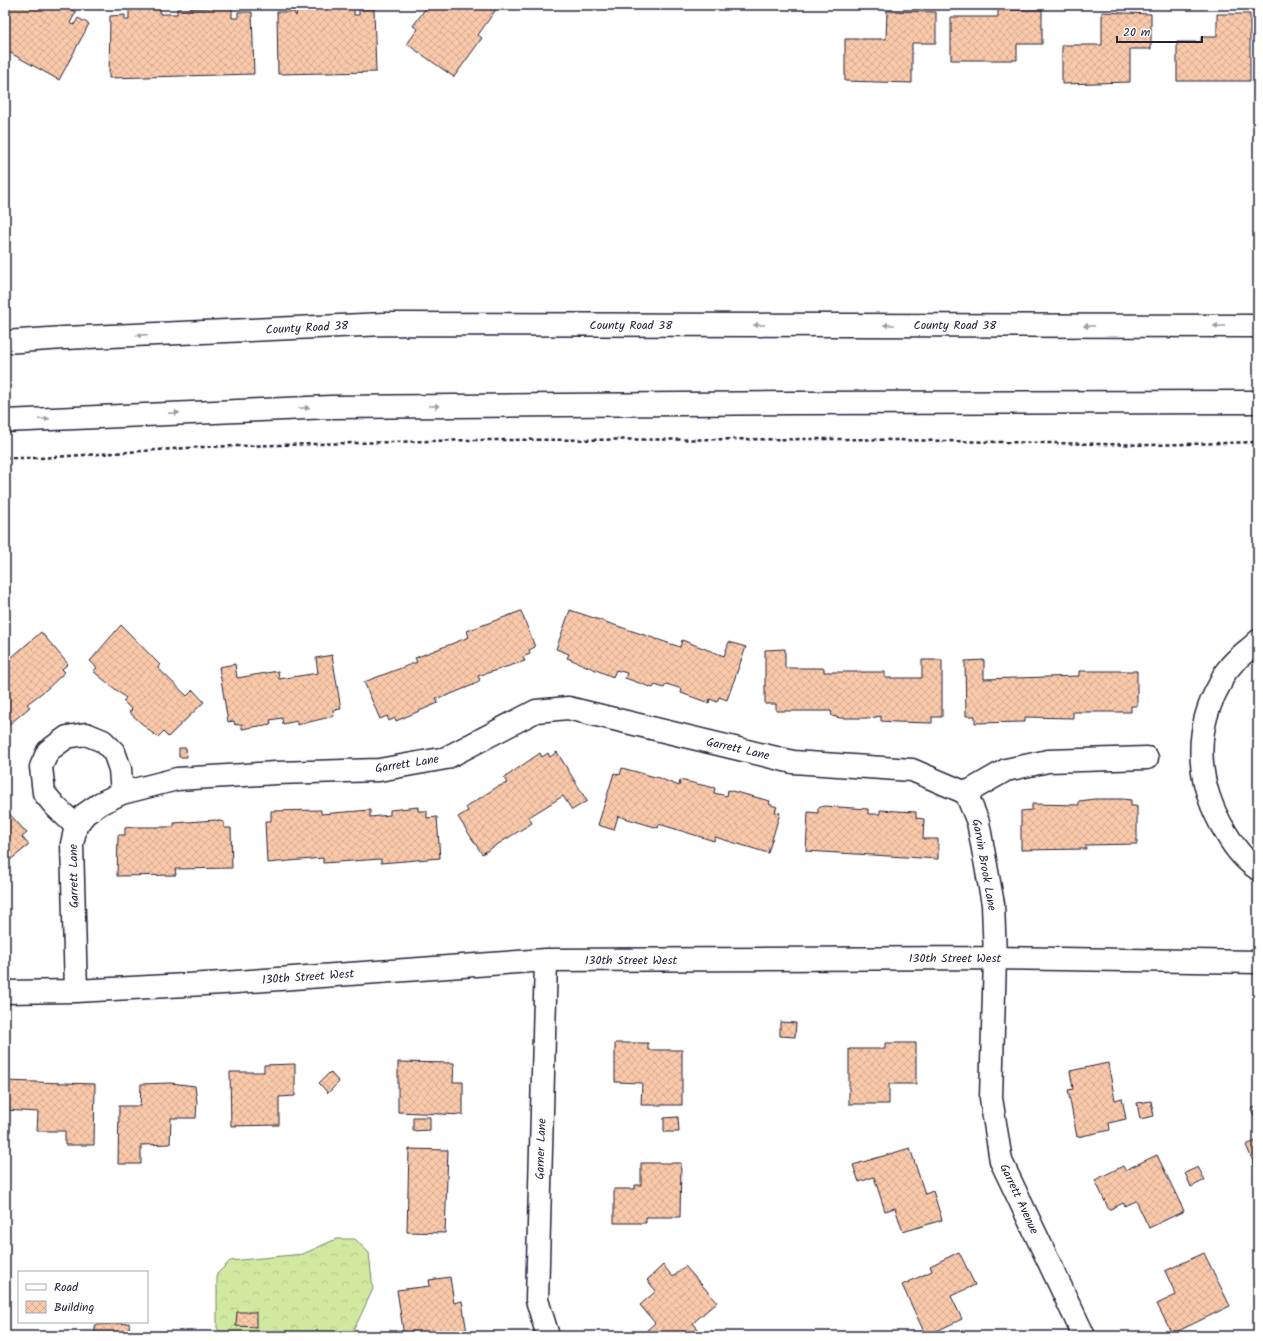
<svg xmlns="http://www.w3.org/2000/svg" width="1263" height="1341" viewBox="0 0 1263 1341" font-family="Kalam,sans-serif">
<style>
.forest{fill:url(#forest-crowns);stroke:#79866d}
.building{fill:url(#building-cross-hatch);stroke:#22223b}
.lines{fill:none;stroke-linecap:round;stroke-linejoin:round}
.minor-casing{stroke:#22223b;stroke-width:25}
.major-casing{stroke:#22223b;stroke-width:25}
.path{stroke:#22223b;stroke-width:2.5;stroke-dasharray:4 3;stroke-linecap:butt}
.minor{stroke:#fff;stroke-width:22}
.major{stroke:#fff;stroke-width:22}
.oneway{fill:#9c9ca7}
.labels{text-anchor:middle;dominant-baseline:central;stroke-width:3;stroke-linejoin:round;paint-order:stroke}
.street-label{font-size:12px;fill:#22223b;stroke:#fff}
</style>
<defs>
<pattern id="forest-crowns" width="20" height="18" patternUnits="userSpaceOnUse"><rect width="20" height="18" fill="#d0e99f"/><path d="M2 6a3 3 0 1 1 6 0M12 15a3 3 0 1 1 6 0" fill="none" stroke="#b2c88a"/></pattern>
<pattern id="building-cross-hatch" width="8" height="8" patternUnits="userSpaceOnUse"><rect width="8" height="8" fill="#fac9aa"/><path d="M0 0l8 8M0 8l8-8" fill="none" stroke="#d6ac93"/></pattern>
</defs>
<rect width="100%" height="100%" fill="#fff"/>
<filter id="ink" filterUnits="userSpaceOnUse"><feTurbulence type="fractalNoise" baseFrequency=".025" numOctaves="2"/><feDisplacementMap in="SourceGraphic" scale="8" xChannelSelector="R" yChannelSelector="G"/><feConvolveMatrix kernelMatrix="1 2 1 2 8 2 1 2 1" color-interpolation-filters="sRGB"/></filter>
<g filter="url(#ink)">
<!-- forest -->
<path class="forest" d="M336,1239H355L369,1253L373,1289L351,1336H224L217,1328V1274L230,1261L303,1254Z"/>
<!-- building -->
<path class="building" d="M5,5H62L76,12L70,23L74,25L78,18L89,24L59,80L5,50Z
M354,5V15H359V9H374L376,72L278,74L277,12H294L296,16L297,7Z
M428,5H499L478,35L482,38L454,77L407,44L418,29L413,26Z
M232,7V18H238V12H252L254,74L109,78L110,16L125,15V20H129V9H160V14H177V9Z
M998,10H1042V44H1017V60H951V17H998Z
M887,11L936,12V43H912V83L845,81V39H886Z
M1102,12L1151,14V49H1130V82L1062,84V45H1102Z
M1217,14H1250V81H1177V42H1201V37H1217Z
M570,610L680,647L682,640L724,656L729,642L746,647L727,700L719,697L717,702L710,699L709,703L681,693L682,689L666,684L664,688L655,685L653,688L625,678L627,673L616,670L613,677L567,658L569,654L556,649Z
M521,611L535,647L529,650L530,654L523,657L525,661L478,676L480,680L473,685L446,696L436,698L438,703L396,721L395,718L389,721L387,716L380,719L364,682L417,662L415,658L469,637L467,631Z
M121,625L160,665L158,668L187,696L193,690L204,702L168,737L163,732L158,737L151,732L129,712L132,710L123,701L126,698L93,671L97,668L90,661Z
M41,632L68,664L62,669L65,672L47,689L27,704L30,707L5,728V663Z
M785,649V668H824V672H885V678H922V660H942V717H932V723L895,722L881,721V716L870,718H840L832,716L831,711H776V704H765V650Z
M332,655L341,709L333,710L334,716L297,725V721L283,724L282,718L270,720L271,724L242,729V724L235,725L234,721L228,722L219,667L235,664L237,678L278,671L279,679L318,673L316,658Z
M984,660V679L1079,676V671H1137V706H1131V712H1073V718L1025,717V722L975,723V716H966L965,661Z
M179,748H186L187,757H179Z
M557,752L587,801L572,810L563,796L529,817L532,823L482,854L458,817L468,811L466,807L472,803L497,787L507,783L504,778L540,753L542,757L548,753L550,757Z
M622,768L659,778L679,786L680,780L715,788L714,793L727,796L728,790L770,801L769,804L777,807L775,812L780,813L768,853L715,837L714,841L659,824L658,828L618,816L614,830L598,825L614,773L620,775Z
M1095,799H1123L1131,800V806H1137V844L1086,845V849L1021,850V811L1032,810V804L1079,805V801Z
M824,806L868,809V814H880V810L916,812V818L924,819L923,839H938V859L806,851L808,812L818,813V808Z
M418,807V811H427V818L437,817L440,858L381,863V859L323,863V858L267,863L265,821H271V811L321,810V814L370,810V817L390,815V810Z
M5,809L27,833L22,837L29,845L5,864Z
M215,820L224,822V828H231L232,868L175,869L176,875L117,876L118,835H125V828L133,827H174V823Z
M780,1022L796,1023L795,1037L780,1036Z
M615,1043H648V1050H682V1105H641L642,1083L615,1082Z
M885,1043H916V1084H889V1104H849V1049H885Z
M398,1062L454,1063L453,1082H463V1115L398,1112Z
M1108,1063L1115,1100L1122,1098L1126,1119L1109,1123L1110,1130L1077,1137L1068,1090L1073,1089L1070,1071Z
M295,1064V1096L279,1097V1125L231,1126L230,1072H264V1065Z
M330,1072L339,1082L328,1093L319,1083Z
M5,1081L95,1084L94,1145H65V1131H37L38,1112L5,1110Z
M171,1083L195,1086L197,1102L196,1118H171L170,1144L141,1145V1164H118L119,1106H140L141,1084Z
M1151,1101L1154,1116L1140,1119L1137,1103Z
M1258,1106V1124L1251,1109Z
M413,1117H430V1130L413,1131Z
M678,1117L679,1132H664V1118Z
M1258,1140V1173L1246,1145Z
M910,1148L925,1194L933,1191L942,1220L903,1232L895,1208L885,1211L874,1177L859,1182L853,1165Z
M409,1149L448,1150L445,1233L407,1232Z
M1157,1155L1184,1211L1149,1228L1136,1201L1125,1206L1123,1203L1109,1210L1095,1180L1123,1166L1125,1170Z
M641,1163H681L680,1217H646V1223H614V1189H635V1185H641Z
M1198,1167L1205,1180L1191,1187L1185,1173Z
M959,1252L975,1285L951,1296L962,1319L926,1336L902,1285L932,1271L930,1266Z
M1204,1253L1230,1306L1172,1334L1157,1304L1176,1295L1165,1271Z
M663,1265L673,1277L685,1266L717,1302L693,1323L704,1336H651L647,1330L655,1323L640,1305L656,1291L647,1280Z
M450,1277L454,1303L462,1301L467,1333L431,1336H404L397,1290L430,1286L429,1280Z
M237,1312H256V1327L236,1326Z
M129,1323L130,1336H95V1325Z"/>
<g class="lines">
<!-- minor casing -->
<g class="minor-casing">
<path id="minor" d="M1258,641C1249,650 1236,658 1229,668C1225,672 1222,678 1220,684C1192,732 1197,786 1226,833C1234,847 1244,860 1258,869
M966,793L978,822L993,904L995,958L991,1098L1001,1161L1084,1336
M966,793L1006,770L1048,761L1147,758
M76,826L55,806L44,793L41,767L48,751L67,737L86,734L103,741L114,752L120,769L122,793
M546,960L537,1300L548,1336
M76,991L72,844L76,826L85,814L101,803L122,793L177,779L276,773L379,770L446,758L536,711L568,708L793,762L912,770L966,793
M5,992L76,991L223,983L546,960L995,958L1258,962"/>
</g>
<!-- major casing -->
<g class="major-casing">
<path id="major" d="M5,342L64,338L385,324L1258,326
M5,421L331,407L792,403L1258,402"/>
</g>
<!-- path -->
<path class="path" d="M5,458H40L201,447L469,440L845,439L1151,445L1258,442"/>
<!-- minor -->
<use href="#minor" class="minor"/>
<!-- major -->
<use href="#major" class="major"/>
</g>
<!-- one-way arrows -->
<defs><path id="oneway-solid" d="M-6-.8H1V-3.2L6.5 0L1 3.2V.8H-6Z"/></defs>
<g class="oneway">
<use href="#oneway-solid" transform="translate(759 325) rotate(-180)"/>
<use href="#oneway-solid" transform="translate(889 325) rotate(-180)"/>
<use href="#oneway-solid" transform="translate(1089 326) rotate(-180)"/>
<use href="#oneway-solid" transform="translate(1219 326) rotate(-180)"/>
<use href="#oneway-solid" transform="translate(142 335) rotate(178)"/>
<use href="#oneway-solid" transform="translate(434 406)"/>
<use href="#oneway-solid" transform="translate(304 408) rotate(-3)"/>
<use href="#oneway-solid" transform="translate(174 413) rotate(-3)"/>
<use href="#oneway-solid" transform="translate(44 419) rotate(-3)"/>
</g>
</g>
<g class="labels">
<!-- street labels -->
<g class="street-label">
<text x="631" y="325">County Road 38</text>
<text x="955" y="325">County Road 38</text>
<text transform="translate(307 328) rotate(-3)">County Road 38</text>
<text transform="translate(738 749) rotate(13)">Garrett Lane</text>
<text transform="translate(407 764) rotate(-9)">Garrett Lane</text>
<text transform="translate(984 865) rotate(80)">Garvin Brook Lane</text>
<text transform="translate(74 876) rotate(-91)">Garrett Lane</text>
<text x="955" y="958">130th Street West</text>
<text x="631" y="960">130th Street West</text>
<text transform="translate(308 977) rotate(-4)">130th Street West</text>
<text transform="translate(541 1149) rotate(-88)">Garner Lane</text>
<text transform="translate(1019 1199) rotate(65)">Garrett Avenue</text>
</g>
</g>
<!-- margin -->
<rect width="1263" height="1341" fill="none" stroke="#fff" stroke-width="20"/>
<rect x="10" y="10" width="1243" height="1321" fill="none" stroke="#22223b" stroke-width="1.5" filter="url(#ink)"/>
<!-- legend -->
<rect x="18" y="1271" width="130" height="52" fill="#ffffff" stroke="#a7a7b1"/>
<rect x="26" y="1284" width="20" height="6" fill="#ffffff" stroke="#a7a7b1"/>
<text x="54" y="1291" font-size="12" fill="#22223b">Road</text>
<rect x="26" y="1301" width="20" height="12" fill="url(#building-cross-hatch)" stroke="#a7a7b1"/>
<text x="54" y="1311" font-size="12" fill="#22223b">Building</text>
<!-- scale -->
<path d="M1117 36v6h85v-6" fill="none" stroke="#22223b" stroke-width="2"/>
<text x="1123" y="36" font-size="12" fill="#22223b" stroke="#ffffff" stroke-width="3" paint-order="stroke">20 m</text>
</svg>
